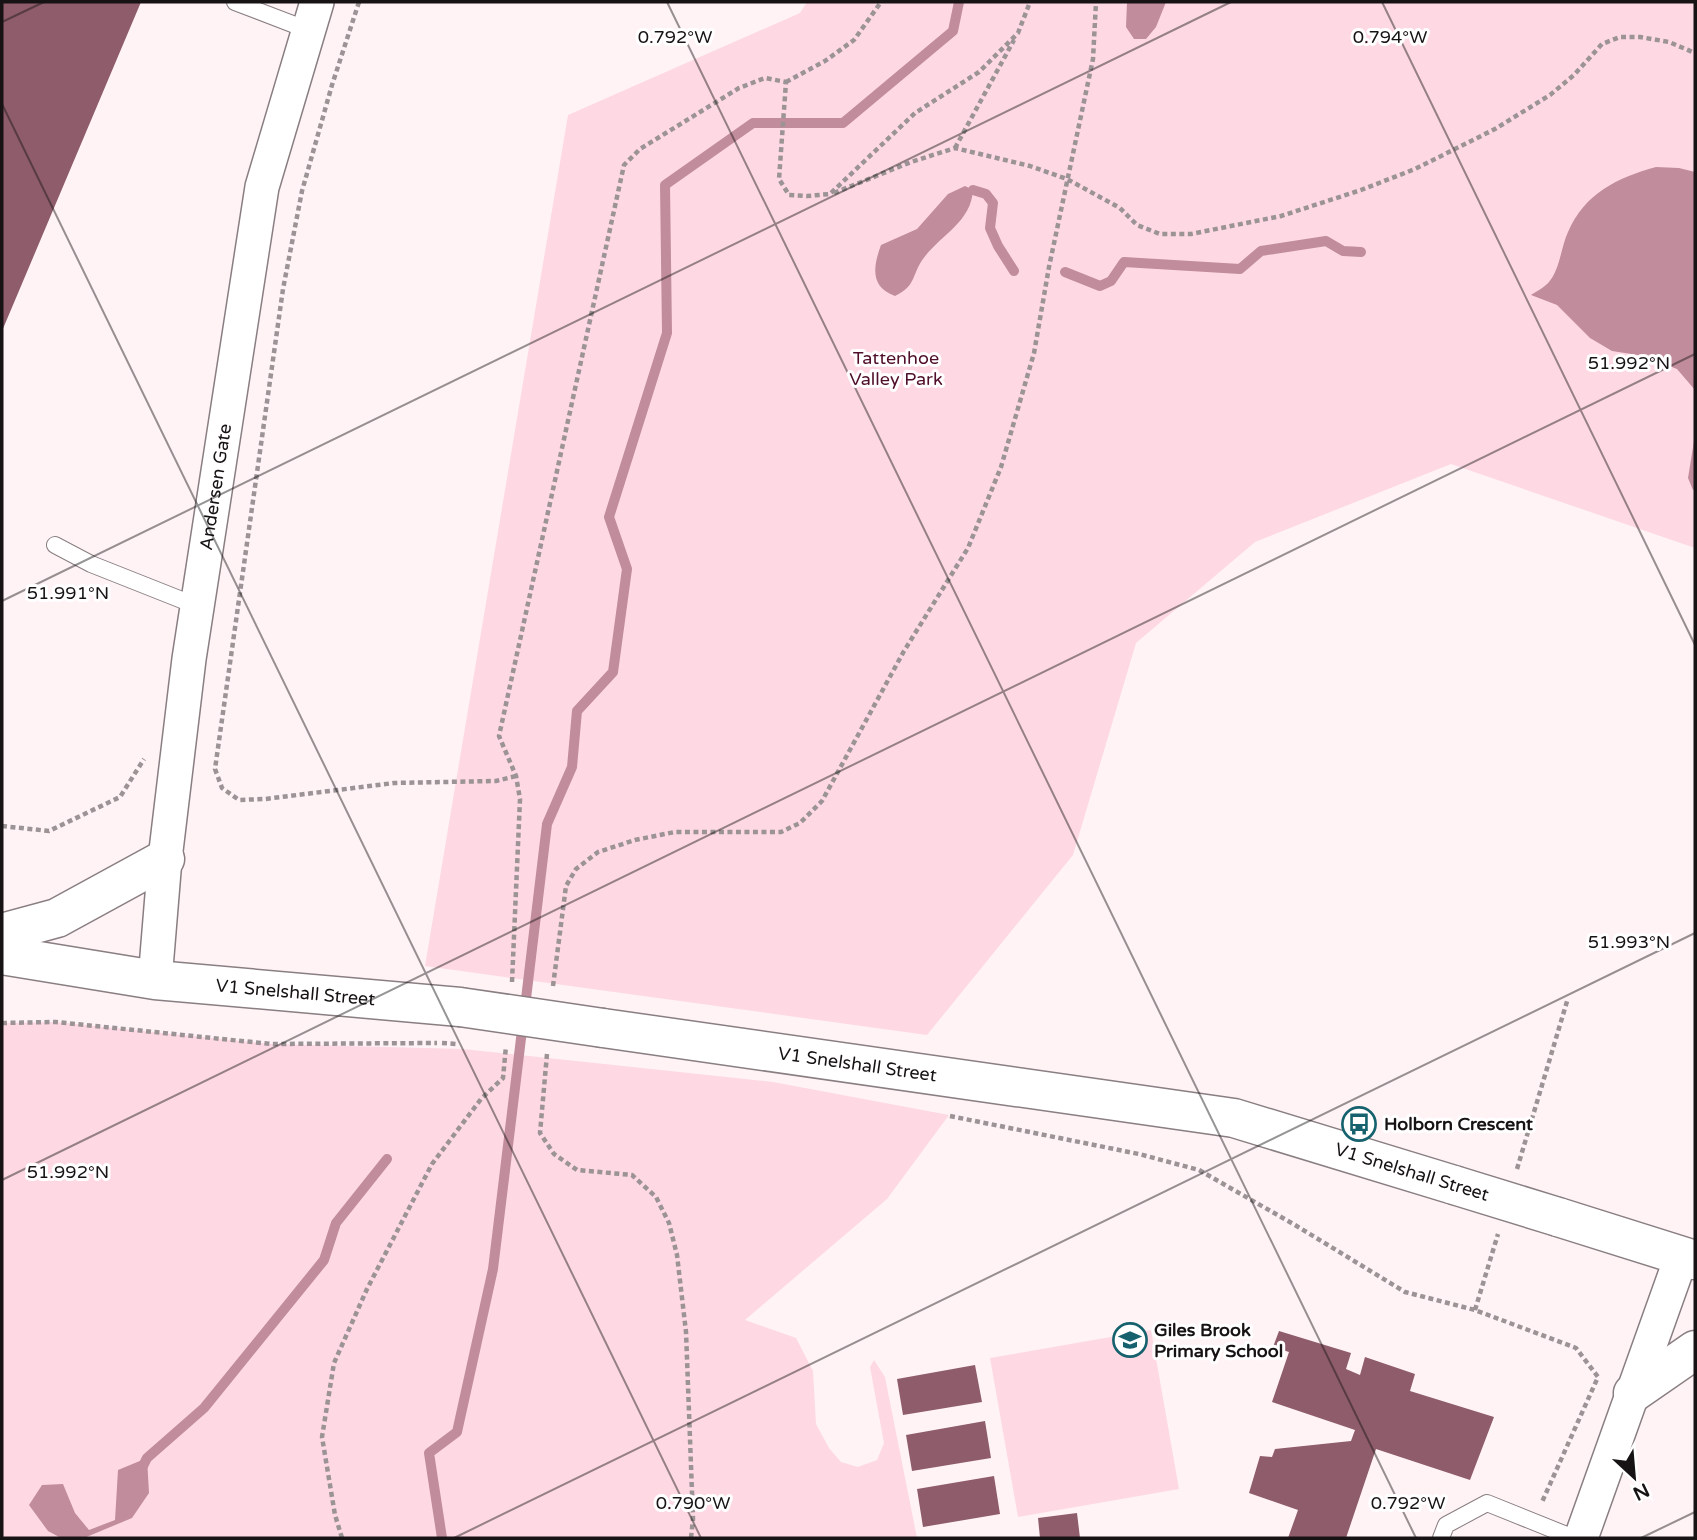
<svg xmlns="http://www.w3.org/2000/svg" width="1697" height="1540" viewBox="0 0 1697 1540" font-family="'Varela Round',sans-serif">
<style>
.green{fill:#fed9e3}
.water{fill:#c18c9b}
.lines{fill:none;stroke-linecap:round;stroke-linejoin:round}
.stream{stroke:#c18c9b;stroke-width:10}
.building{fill:#8e5c6b}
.lane-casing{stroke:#897e81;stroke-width:18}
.street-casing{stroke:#897e81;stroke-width:36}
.secondary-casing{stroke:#897e81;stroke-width:41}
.path{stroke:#9b9395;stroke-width:4.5;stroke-dasharray:5 3.5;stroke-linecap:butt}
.lane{stroke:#fff;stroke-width:16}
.street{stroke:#fff;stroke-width:33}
.secondary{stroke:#fff;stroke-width:38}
.secondary-bridge-casing{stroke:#897e81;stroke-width:41;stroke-linecap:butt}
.path-bridge{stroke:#9b9395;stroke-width:4.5;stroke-dasharray:5 3.5;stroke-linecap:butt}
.secondary-bridge{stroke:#fff;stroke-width:38}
.ticks{fill:none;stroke:#171314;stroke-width:2;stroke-opacity:0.45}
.labels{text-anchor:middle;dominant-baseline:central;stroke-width:6;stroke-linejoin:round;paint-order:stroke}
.park-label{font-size:18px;fill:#4f0e29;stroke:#fff}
.street-label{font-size:18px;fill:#171314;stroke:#fff}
.poi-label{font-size:18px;font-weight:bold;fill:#171314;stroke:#fff;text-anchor:start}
.ticks-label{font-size:18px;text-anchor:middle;fill:#171314;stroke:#fff;stroke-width:6;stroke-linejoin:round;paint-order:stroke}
</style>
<rect width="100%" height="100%" fill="#fff3f6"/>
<!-- green -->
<path class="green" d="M807,2H1695V548L1451,464L1255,542L1136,643L1073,855L927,1035L425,966L568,115L800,13Z
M56,1022L271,1044L463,1049L773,1082L949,1115L887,1199L745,1320L796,1338L813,1371L816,1424L829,1448L841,1462L858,1467L877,1460L884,1443L870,1367L874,1360L885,1377L917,1538H2V1023Z
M1151,1330L1179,1489L1018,1517L990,1358Z"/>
<!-- water -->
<path class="water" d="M1127,2H1166L1156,27L1146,39H1134L1126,27Z
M1656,167L1679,168L1695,172V390L1677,369L1644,356L1612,351L1590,338L1557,305L1531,295C1537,291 1545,287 1549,282C1560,269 1561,247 1568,232C1585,193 1617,178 1656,167Z
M965,186L973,190C971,223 940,235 923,259C911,276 917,285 895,296C870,287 873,267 881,245L917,229L948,194Z
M1695,435V489L1693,490L1688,478Z
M147,1458L149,1493L132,1518L84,1538H61L48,1531L29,1505L42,1485L63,1484L75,1513L89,1530L115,1520L118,1470Z"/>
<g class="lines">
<!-- stream -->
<path class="stream" d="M973,190L986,194L993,203L990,228L998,246L1014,271
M1065,272L1100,286L1111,281L1124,262L1240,269L1261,251L1326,241L1343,251L1361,252
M525,1007L547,824L572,767L577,711L613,672L627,569L609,517L667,333L665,185L753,123H843L953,31L959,2
M142,1468L147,1458L204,1408L324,1260L336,1223L387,1159
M442,1538L429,1453L457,1432L493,1269L523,1022"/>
</g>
<!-- building -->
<path class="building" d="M2,2H141L2,331Z
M1279,1331L1351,1353L1346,1369L1360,1375L1365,1357L1415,1374L1410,1391L1494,1417L1470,1480L1376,1449L1346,1538H1288L1298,1510L1249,1493L1260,1456L1272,1457L1275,1449L1351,1441L1355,1430L1272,1402L1289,1352L1273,1347Z
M975,1365L982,1402L903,1415L897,1379Z
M985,1421L991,1458L912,1471L906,1435Z
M994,1476L1000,1514L923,1527L917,1489Z
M1077,1513L1080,1538H1040L1038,1518Z"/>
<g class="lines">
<!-- lane casing -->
<g class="lane-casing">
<path id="lane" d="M235,2L308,30
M55,545L91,564L197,606
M1441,1538L1446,1525L1487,1503L1574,1538"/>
</g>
<!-- street casing -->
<g class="street-casing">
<g id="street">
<path id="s1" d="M155,980L165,859L189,659L262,187L317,2"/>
<path d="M1581,1538L1682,1255"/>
</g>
</g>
<!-- secondary casing -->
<g class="secondary-casing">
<g id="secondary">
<path d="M2,933L57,918L165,859"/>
<path id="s2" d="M2,955L155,980L460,1007"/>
<path id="s3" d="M603,1028L1234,1118L1454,1185"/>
<path d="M1558,1217L1695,1260"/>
<path d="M1633,1393L1695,1350"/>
</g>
</g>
<!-- path -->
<path class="path" d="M359,2L332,85L302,191L283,289L215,769L222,788L239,800L265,799L394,783L496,781L516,776
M786,82L825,61L854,40L881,2
M955,148L1014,40
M834,193L911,162L955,148L1030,166L1067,179L1120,208L1137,225L1160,234H1191L1281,216L1361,190L1415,169L1495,129L1550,95L1574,75L1602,44L1620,37H1640L1669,42L1695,53
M2,826L49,831L120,797L144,759
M512,982L520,799L516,776L499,736L624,165L640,149L739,88L765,78L786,82L779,179L789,195L807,196L830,194L915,113L979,72L1018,33L1030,2
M553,986L566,886L576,869L598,852L635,840L675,832H781L800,823L822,801L904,651L968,548L1001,467L1034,353L1049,267L1093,59L1096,2
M2,1023L56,1022L271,1044L437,1043
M547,1054L540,1133L554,1154L577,1170L632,1175L656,1197L669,1223L677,1255L686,1332L693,1519L691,1538
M950,1116L1139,1154L1199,1170L1295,1225L1405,1292L1475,1310L1576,1348L1598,1377L1542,1502
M1517,1169L1568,998
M1475,1310L1498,1234
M342,1538L335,1515L322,1437L334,1363L367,1289L432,1164L481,1099L503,1078L506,1046"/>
<!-- lane -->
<use href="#lane" class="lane"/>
<!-- street -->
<use href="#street" class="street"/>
<!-- secondary -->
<use href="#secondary" class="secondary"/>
<!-- secondary-bridge casing -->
<g class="secondary-bridge-casing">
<path id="secondary-bridge" d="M460,1007L603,1028
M1454,1185L1558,1217"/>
</g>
<!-- path-bridge -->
<path class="path-bridge" d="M442,1043L456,1044"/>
<!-- secondary-bridge -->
<use href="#secondary-bridge" class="secondary-bridge"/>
</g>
<!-- ticks -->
<path class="ticks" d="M667,2L1416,1538M1382,2L1695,645M2,22L44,2M2,104L701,1538M2,601L1231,2M2,1180L1695,354M454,1538L1695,933M1641,1538L1695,1512"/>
<!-- icons -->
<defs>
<g id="bus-ring" transform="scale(1.75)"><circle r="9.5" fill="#fff" stroke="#15616d" stroke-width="1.5"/><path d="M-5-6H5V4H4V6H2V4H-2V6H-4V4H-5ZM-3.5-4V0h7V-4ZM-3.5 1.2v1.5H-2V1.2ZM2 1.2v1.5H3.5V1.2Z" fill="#15616d"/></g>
<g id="school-ring" transform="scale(1.75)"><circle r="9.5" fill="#fff" stroke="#15616d" stroke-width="1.5"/><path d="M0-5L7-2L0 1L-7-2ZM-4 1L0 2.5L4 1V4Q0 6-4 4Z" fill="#15616d"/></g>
</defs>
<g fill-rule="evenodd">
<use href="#bus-ring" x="1359" y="1124"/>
<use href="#school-ring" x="1130" y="1340"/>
</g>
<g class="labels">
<!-- park labels -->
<g class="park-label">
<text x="896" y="358">Tattenhoe<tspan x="896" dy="21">Valley Park</tspan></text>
</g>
<!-- street labels -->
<g class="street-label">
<text stroke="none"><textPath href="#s1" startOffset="497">Andersen Gate</textPath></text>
<text stroke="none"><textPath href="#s2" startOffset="296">V1 Snelshall Street</textPath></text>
<text stroke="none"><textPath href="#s3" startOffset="257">V1 Snelshall Street</textPath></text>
<text transform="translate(1412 1172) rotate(17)">V1 Snelshall Street</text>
</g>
<!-- poi labels -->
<g class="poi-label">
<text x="1384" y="1124">Holborn Crescent</text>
<text x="1154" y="1330">Giles Brook<tspan x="1154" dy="21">Primary School</tspan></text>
</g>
</g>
<g class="ticks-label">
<text x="675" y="43">0.792°W</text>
<text x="1390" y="43">0.794°W</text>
<text x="1629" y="369">51.992°N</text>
<text x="68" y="599">51.991°N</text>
<text x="1629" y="948">51.993°N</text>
<text x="68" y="1178">51.992°N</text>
<text x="693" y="1509">0.790°W</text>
<text x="1408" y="1509">0.792°W</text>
</g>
<!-- border -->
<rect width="1697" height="1540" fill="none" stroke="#171314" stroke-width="7"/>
<!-- north arrow -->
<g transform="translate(1634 1477) rotate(154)" stroke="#ffffff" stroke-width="5" paint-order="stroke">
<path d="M0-5L12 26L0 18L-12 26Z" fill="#171314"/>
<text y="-10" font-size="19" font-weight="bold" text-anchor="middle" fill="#171314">N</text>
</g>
</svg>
